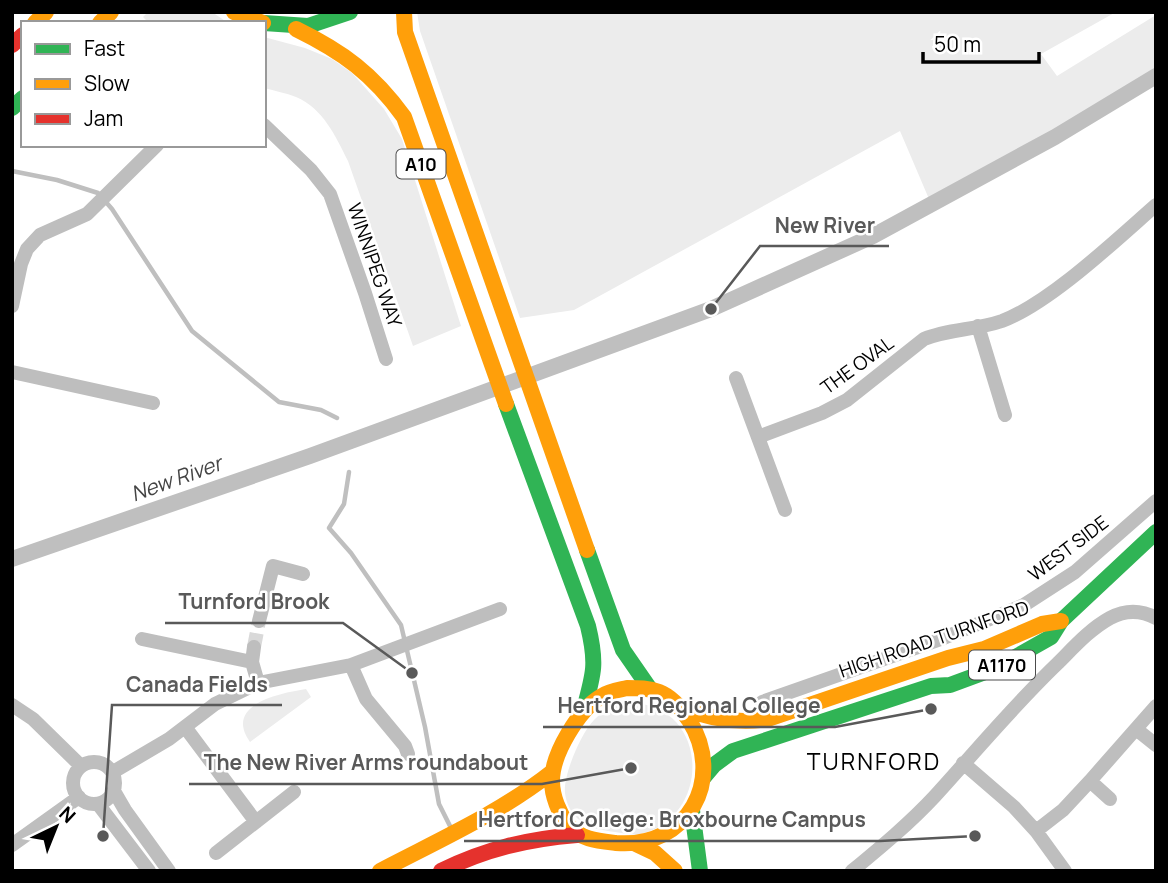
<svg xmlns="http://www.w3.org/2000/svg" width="1168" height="883" viewBox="0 0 1168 883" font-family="Manrope,sans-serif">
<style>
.green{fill:#ececec}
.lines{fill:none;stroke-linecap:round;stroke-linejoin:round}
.stream{stroke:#bfbfbf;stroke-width:4.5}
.canal{stroke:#bfbfbf;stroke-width:16}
.street-tunnel{stroke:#d9d9d9;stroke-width:14;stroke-dasharray:14 7;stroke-linecap:butt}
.street{stroke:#bebebe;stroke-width:14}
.fast{stroke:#30b455;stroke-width:16}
.slow{stroke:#ff9f0a;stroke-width:16}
.jam{stroke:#e5322d;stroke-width:16}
.labels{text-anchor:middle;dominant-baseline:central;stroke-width:5;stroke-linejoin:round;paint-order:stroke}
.shield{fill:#fff;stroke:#4c4c4c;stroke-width:2}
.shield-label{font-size:18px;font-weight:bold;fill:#000}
.street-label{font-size:19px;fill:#000;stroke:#fff}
.water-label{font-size:21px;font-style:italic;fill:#444;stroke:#fff}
.quarter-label{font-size:23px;letter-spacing:2px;fill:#000;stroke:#fff}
.leader{fill:none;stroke:#595959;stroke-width:2.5}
.callout-dot{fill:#595959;stroke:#fff;stroke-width:2.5}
.callout-label{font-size:21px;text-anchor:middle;font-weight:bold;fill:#595959;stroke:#fff;stroke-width:5;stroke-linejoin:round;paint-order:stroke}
</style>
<rect width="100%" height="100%" fill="#fff"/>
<!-- green -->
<path class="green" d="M148,12H212L228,23H149L143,17Z
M417,12H1116L1041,54L1057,76L1156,15V70L978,174L929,199L900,131L574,310L520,318L420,31Z
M264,37L305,48L332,59L352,73L384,109L402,139L461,326L413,346L348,161C336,137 323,108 296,97C286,93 275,91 264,88Z
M306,689L311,697L250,742C223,704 281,693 306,689Z
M632,703C710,706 712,817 641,834C633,836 623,833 615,832C600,830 586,828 576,817C570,811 566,802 565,793C563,775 581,733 594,720C604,709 617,705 632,703Z"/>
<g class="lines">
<!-- stream -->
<path class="stream" d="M12,171L57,180L98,193L112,209L192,331L279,402L321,410L337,418
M349,472L344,504L329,528L351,553L401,625L425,727L439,804L451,828"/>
<!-- canal -->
<path class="canal" d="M12,559L310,456L711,309L873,236L1055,137L1156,76"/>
<!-- street-tunnel -->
<path class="street-tunnel" d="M254,647L259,621"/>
<!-- street -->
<path class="street" d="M264,125L311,170L330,194L365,293L386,359
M12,306L21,264L27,249L40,235L87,214L157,145
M978,326L1005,415
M12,372L153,403
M736,378L785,510
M758,437L822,413L847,400L924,339C948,329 976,330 1002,321C1050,303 1116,240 1156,205
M259,621L273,566L303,574
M142,639L252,662
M254,647L252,662L258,683
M351,665L366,699L405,746L408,754
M762,702L941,639L1024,605L1075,572L1156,501
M12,705L33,719L81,766
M185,727L256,822
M1136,729L1156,745
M73 783a21 21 0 1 1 42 0a21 21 0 1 1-42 0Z
M963,763L1014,807L1036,831L1065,871
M113,772L169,739L215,704L258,683L351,665L500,609
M114,791L125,810L169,871
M1110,799L1090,781L1156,706
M98,804L149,871
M1036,831L1063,810L1090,781
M12,845L79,797
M216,853L294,792
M852,871C881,847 910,823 935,796C976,751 1014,705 1058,663C1074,647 1090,629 1110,618C1125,610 1141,610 1156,618"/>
<!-- fast -->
<path class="fast" d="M264,23L308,26L350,12
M12,108L23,98
M506,404L588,626C597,663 594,673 584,709
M587,550L623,650L650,689
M703,778L714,765L733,751L931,686L950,685L996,668L1051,637L1061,621L1156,532
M692,810L700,871"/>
<!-- slow -->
<path class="slow" d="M234,12L263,23
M404,12L405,32L587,550
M35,23L46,12
M100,23L111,12
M296,29C343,52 373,74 404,117L506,404
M627,688C638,688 649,688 659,692C672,697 681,708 689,720C726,779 688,849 616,843C598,841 581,840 568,825C559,813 552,796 552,781C552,754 579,709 602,696C609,691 618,690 627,688Z
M681,707C710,719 737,724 768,719L948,658L984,649L1042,624L1061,621
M636,844L655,853L675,871
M380,871C439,840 500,813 552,772"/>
<!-- jam -->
<path class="jam" d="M12,45L23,35
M441,871C485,849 528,839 577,835"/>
</g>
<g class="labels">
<!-- shield labels -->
<g class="shield">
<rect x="396.5" y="149.5" width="49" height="29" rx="5"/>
<rect x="969" y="650.5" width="66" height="29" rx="5"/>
</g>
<g class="shield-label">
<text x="421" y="164">A10</text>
<text x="1002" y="665">A1170</text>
</g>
<!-- street labels -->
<g class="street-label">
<text transform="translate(375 265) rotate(71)">WINNIPEG WAY</text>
<text transform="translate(857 365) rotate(-36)">THE OVAL</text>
<text transform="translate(1068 548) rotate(-37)">WEST SIDE</text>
<text transform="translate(934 639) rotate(-19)">HIGH ROAD TURNFORD</text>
</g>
<!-- water labels -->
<g class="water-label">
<text transform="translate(176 478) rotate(-20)">New River</text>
</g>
<!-- quarter labels -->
<g class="quarter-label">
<text x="874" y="761">TURNFORD</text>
</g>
</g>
<!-- callouts -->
<path class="leader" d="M711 309L760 246H889M412 673L343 623H165M103 836L112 705H282M931 709L835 727H543M631 768L542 784H189M975 836L880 841H464"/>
<g class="callout-dot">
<circle cx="711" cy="309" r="7"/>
<circle cx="412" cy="673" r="7"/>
<circle cx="103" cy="836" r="7"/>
<circle cx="931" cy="709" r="7"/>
<circle cx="631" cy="768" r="7"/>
<circle cx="975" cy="836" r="7"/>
</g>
<g class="callout-label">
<text x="825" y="233">New River</text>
<text x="254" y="609">Turnford Brook</text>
<text x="197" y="692">Canada Fields</text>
<text x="689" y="713">Hertford Regional College</text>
<text x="366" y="770">The New River Arms roundabout</text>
<text x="672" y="827">Hertford College: Broxbourne Campus</text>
</g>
<!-- border -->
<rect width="1168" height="883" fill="none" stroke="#000000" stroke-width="28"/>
<!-- legend -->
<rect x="21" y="21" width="245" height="126" fill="#ffffff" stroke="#999999" stroke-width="2"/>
<rect x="35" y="44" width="35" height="10" fill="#30b455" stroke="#999999" stroke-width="2"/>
<text x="84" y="56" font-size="21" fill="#000000">Fast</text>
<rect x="35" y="79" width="35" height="10" fill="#ff9f0a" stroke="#999999" stroke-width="2"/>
<text x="84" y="91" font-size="21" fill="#000000">Slow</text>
<rect x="35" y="114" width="35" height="10" fill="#e5322d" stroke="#999999" stroke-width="2"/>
<text x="84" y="126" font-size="21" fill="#000000">Jam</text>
<!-- north arrow -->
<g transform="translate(56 827) rotate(43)" stroke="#ffffff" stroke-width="5" paint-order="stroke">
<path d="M0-5L12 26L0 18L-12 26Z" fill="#000000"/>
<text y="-10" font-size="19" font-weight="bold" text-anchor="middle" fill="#000000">N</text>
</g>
<!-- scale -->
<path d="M923 52v10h116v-10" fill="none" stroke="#000000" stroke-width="3.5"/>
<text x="934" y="52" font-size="21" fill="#000000" stroke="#ffffff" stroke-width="5" paint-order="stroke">50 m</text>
</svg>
